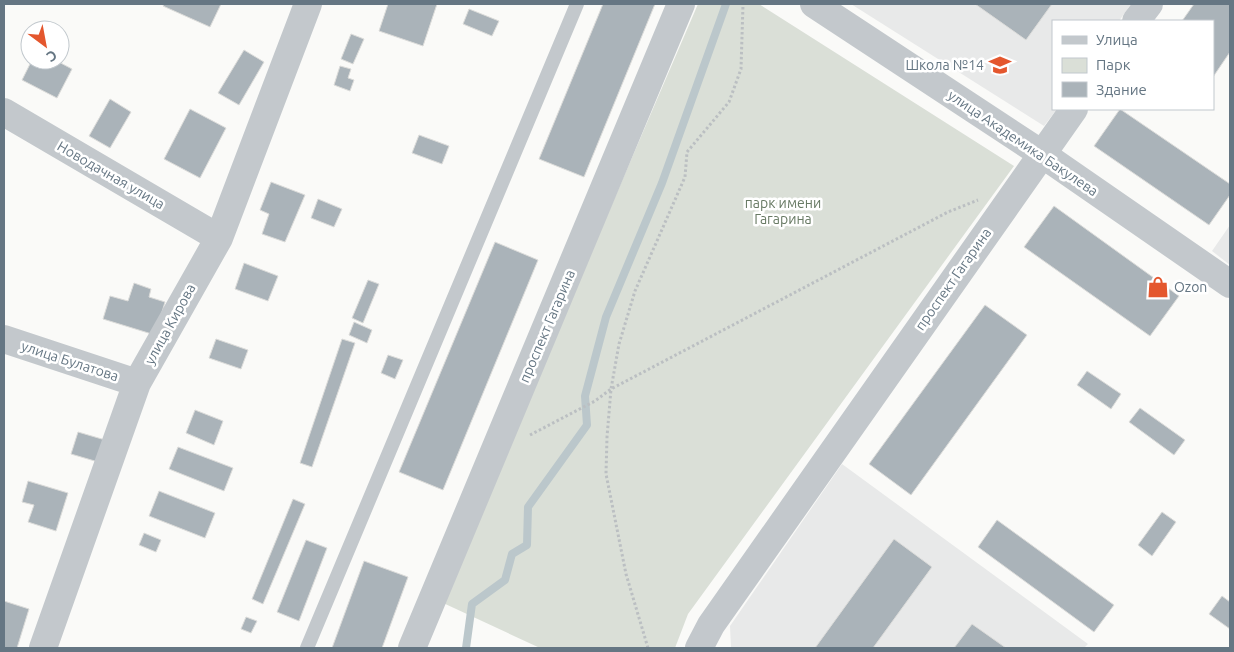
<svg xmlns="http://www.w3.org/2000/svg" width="1234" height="652" viewBox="0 0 1234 652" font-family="Ubuntu,sans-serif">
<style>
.built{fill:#e8e9e9}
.green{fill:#dadfd7}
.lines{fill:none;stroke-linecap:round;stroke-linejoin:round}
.stream{stroke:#bbc7cb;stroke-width:8}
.building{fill:#aab3b9;stroke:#dcdcda}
.path{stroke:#bbbfc2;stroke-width:3;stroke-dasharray:2.5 2.5;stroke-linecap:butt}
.lane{stroke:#c3c8cc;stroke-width:14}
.street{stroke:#c3c8cc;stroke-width:28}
.labels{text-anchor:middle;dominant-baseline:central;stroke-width:5;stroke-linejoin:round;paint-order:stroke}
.poi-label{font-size:14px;fill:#657683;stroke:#fff;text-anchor:end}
.street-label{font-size:14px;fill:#657683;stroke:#fff}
.park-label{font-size:14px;fill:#687a64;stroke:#fff}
</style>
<rect width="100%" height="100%" fill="#fafaf8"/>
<!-- built -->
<path class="built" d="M851,4H1131L1119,21H1053V109H1057L1044,126Z
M1230,225V265L1212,251Z
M842,464L1088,644L1084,648H731L730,626Z"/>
<!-- green -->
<path class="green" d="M698,4H759L1014,166L688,614L675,648H540L441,602Z"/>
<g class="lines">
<!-- stream -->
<path class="stream" d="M466,648L472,604L505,580L512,554L527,545L528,507L587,425L585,396L606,317L662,183L726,4"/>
</g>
<!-- building -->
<path class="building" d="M164,4H221L210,27L163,6Z
M388,4H437L423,46L379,31Z
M603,4H655L584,177L539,159Z
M975,4H1052L1026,40Z
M1194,4H1230V52L1213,77V21H1182Z
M469,9L499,21L492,36L463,24Z
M351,34L364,39L353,64L341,59Z
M244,50L264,62L239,105L218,93Z
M32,60H55L72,69L57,98L22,80Z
M340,66L351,69L348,78L354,80L350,91L334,85Z
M110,99L131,112L110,148L89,136Z
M190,109L226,128L200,178L164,159Z
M1120,109L1230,184V195L1209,225L1094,146Z
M419,135L449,146L442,164L412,153Z
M271,182L305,195L285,242L262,234L269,214L260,210Z
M318,199L342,209L334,227L311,218Z
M1054,206L1179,296L1150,336L1024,247Z
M495,242L538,260L443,490L399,472Z
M244,263L278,276L268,301L235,289Z
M368,280L379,284L363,323L352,318Z
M134,283L151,289L149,297L165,302L155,335L103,319L110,296L128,301Z
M985,305L1027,335L911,495L869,464Z
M354,322L372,330L367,343L349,335Z
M216,339L248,350L241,369L209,358Z
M342,339L355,343L312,467L300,463Z
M388,355L403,360L395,379L381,373Z
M1087,371L1121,394L1111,409L1077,385Z
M1140,408L1185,440L1174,455L1129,422Z
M195,410L223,421L214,445L186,433Z
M78,432L112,442L105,464L71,454Z
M178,447L233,468L224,491L169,469Z
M28,481L68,493L56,531L28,522L34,505L22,502Z
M159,491L215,513L205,538L149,516Z
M293,499L305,504L263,604L252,599Z
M1162,512L1176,522L1152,556L1138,545Z
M997,520L1114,605L1094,632L978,547Z
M144,533L161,540L156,552L139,545Z
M894,539L932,567L873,648H815Z
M306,540L327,548L299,621L277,612Z
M364,561L408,577L382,648H332Z
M1222,596L1230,602V629L1209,614Z
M4,601L29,609L17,648H4Z
M246,617L257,621L251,633L241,629Z
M972,624L1006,648H954Z"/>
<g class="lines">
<!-- path -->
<path class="path" d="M530,435L595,401L611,389L948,212L978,200
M648,648L626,574L606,474L607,437L611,389L619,344L635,291L685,177L687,152L729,102L741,69L743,4"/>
<!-- lane -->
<path class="lane" d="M307,648L577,4"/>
<!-- street -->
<path class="street" d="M814,4L1042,154L1230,284
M1136,21L1149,4
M4,112L219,238
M4,339L137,383
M43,648L137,383L219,238L308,4
M412,648L681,4
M699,648L711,625L1074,109"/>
</g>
<!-- icons -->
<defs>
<g id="school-bare" transform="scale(1.725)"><path d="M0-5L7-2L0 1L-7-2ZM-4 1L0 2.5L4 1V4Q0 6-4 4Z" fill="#e4572e" stroke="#fff" stroke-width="2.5" paint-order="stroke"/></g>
<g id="shop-bare" transform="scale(1.725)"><path d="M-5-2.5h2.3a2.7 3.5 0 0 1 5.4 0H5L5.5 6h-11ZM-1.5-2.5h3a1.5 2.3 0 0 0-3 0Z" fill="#e4572e" stroke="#fff" stroke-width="2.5" paint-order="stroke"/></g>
</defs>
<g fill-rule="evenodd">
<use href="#school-bare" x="1000" y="65"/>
<use href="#shop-bare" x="1158" y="287"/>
</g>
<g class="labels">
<!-- poi labels -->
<g class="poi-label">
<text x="984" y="65">Школа №14</text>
<text x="1174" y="287" text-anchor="start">Ozon</text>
</g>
<!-- street labels -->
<g class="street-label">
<text transform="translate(1023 143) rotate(34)">улица Академика Бакулева</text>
<text transform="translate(111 175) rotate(30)">Новодачная улица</text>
<text transform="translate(953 279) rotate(-55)">проспект Гагарина</text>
<text transform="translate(170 324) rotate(-61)">улица Кирова</text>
<text transform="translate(547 326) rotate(-67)">проспект Гагарина</text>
<text transform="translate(70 361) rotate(18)">улица Булатова</text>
</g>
<!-- park labels -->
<g class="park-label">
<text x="783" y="203">парк имени<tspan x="783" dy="16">Гагарина</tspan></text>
</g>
</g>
<!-- border -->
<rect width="1234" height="652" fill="none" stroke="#657683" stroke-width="10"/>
<!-- legend -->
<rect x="1052" y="20" width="162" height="90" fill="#ffffff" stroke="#c1c8cd"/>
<rect x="1062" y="36" width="25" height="8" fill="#c3c8cc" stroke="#c1c8cd"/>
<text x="1096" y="45" font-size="15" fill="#657683">Улица</text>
<rect x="1062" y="58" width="25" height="15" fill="#dadfd7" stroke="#c1c8cd"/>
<text x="1096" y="70" font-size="15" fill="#657683">Парк</text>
<rect x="1062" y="82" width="25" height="15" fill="#aab3b9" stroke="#c1c8cd"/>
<text x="1096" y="95" font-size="15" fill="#657683">Здание</text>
<!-- north arrow -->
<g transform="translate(45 45) rotate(148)"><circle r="24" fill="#ffffff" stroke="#c1c8cd"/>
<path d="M0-4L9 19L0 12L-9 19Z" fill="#e4572e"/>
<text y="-8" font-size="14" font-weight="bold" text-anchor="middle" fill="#657683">С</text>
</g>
</svg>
